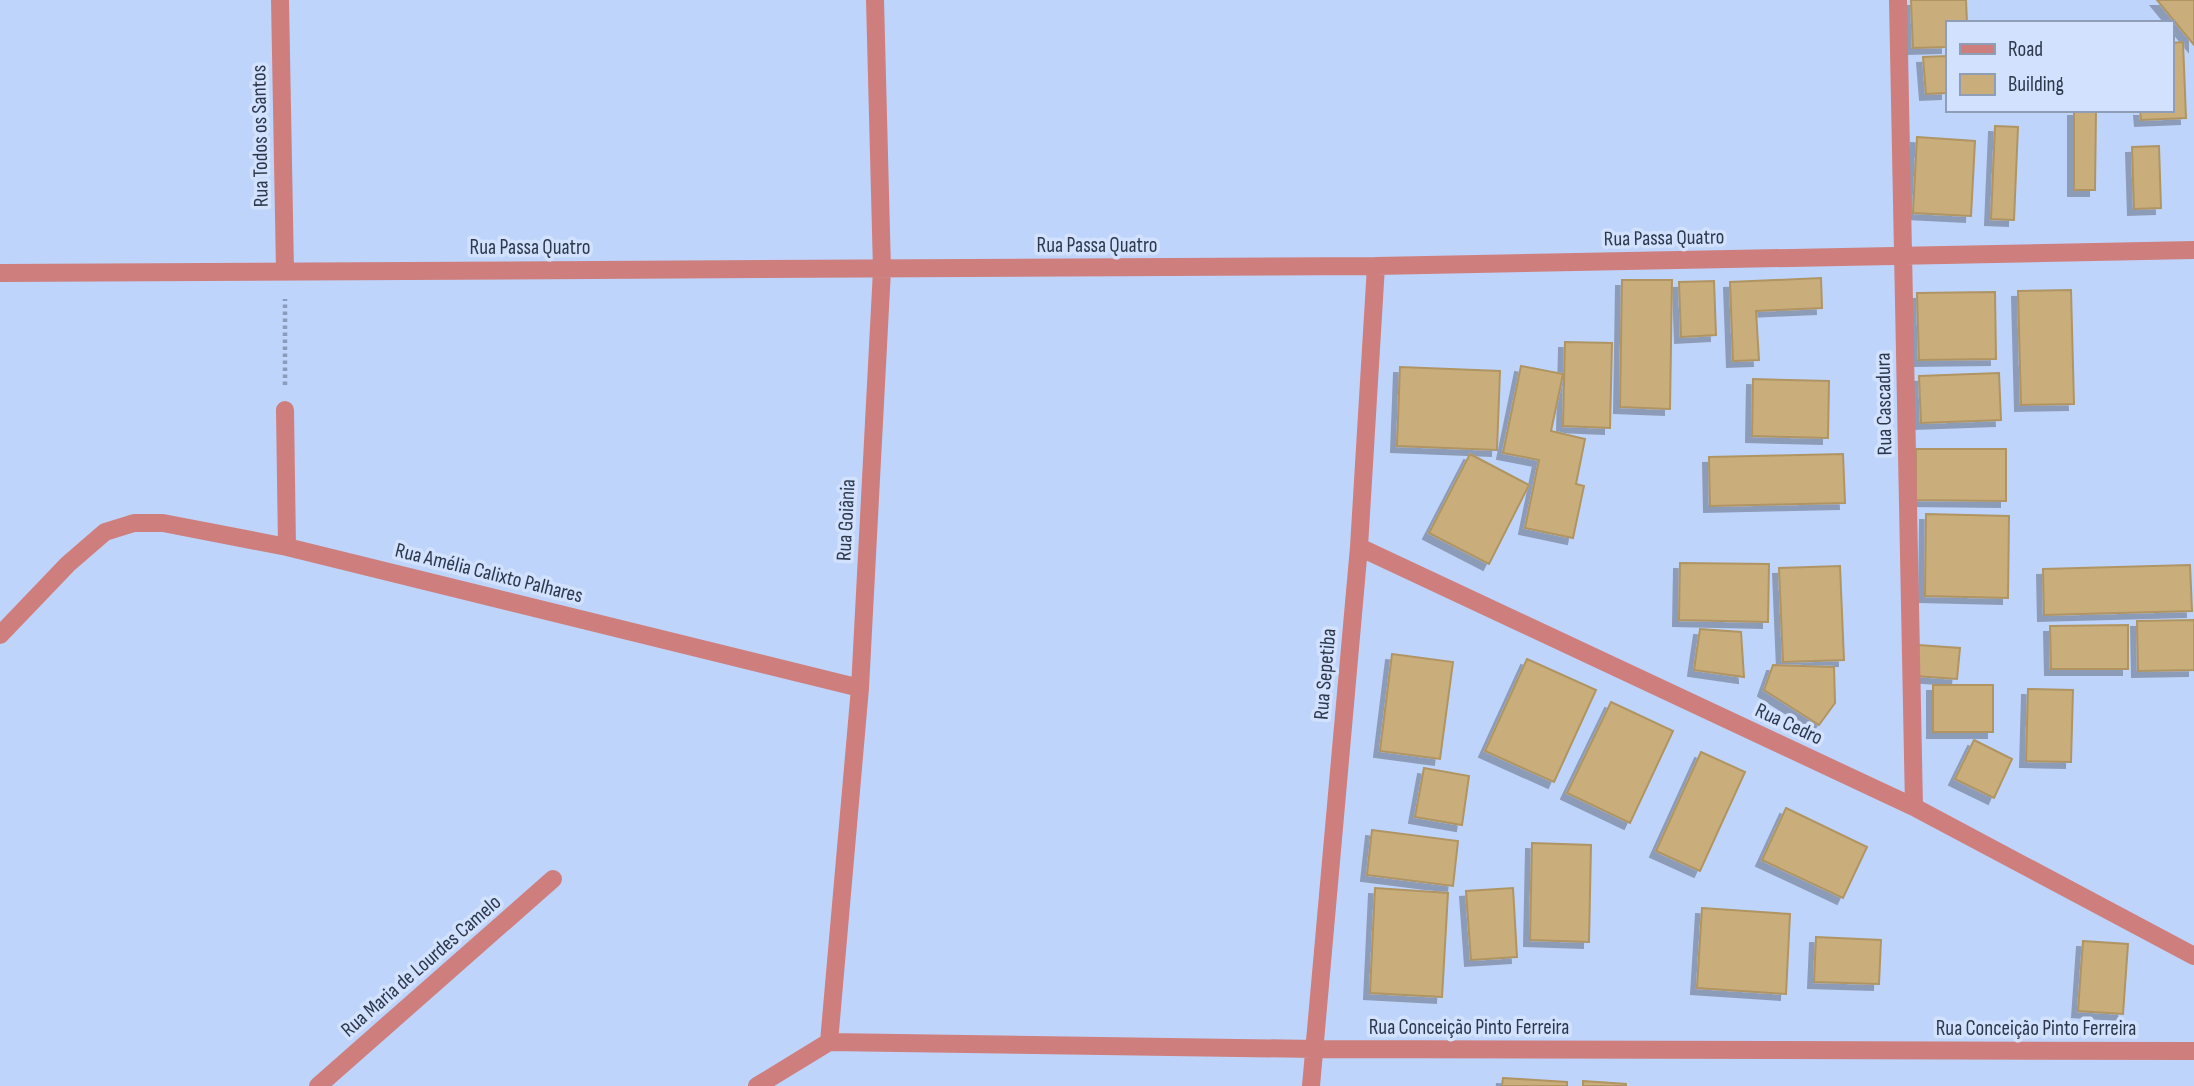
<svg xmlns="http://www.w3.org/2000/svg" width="2194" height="1086" viewBox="0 0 2194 1086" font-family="'Sofia Sans Condensed',sans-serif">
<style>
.building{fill:#c9ae7c;stroke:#b09564;stroke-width:2;filter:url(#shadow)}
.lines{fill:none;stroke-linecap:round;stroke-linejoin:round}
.path{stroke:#8a9bbb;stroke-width:4.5;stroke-dasharray:3.5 3.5;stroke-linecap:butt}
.minor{stroke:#ce7f7d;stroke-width:18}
.labels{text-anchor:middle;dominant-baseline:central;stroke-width:7;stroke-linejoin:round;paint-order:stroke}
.street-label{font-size:21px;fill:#2e384b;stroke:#d1e1fe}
</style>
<defs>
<filter id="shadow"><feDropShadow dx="-6" dy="6" stdDeviation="0" flood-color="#0004"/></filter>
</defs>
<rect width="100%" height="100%" fill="#bfd4fb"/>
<!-- building -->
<path class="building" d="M1911,0H1966L1967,23H1947V47L1913,48Z
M2157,0H2194V45Z
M2183,42L2186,118L2141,120L2140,110H2171V43Z
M1947,56V93L1926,94L1923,57Z
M2074,110H2096L2095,190H2074Z
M1995,126L2018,127L2014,220L1991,219Z
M1917,137L1975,141L1971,216L1913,213Z
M2159,146L2161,208L2134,209L2132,147Z
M1821,278L1822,308L1756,311L1759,360L1733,361L1730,282Z
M1622,280H1672L1670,409L1620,407Z
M1714,281L1716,335L1681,337L1679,282Z
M2071,290L2074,404L2021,405L2018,291Z
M1995,292L1996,359L1919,360L1917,293Z
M1565,342L1612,343L1610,428L1563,426Z
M1521,366L1563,374L1551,431L1585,439L1576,484L1584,486L1573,538L1525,528L1539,460L1503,453Z
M1400,367L1500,371L1497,450L1397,446Z
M1999,373L2001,420L1921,423L1919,376Z
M1753,379L1829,381L1828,438L1752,436Z
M1916,449H2006V501L1916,500Z
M1470,454L1529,485L1489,564L1429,533Z
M1843,454L1845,503L1710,506L1709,457Z
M1926,514L2009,516L2008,598L1925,596Z
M1680,563L1769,564L1768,622L1679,620Z
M2190,565L2192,611L2044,615L2043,569Z
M1840,566L1844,660L1783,662L1779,568Z
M2194,620V670L2138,671L2137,621Z
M2128,625V669H2051L2050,626Z
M1700,629L1741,632L1744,677L1694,670Z
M1918,645L1960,648L1957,679L1916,676Z
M1392,654L1453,662L1440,759L1380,751Z
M1527,659L1596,690L1554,782L1485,751Z
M1773,665L1834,667L1835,703L1819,725L1764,690Z
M1933,685H1993V732H1933Z
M2028,689L2073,690L2071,762L2026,761Z
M1611,702L1673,731L1630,823L1567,793Z
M1974,740L2012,759L1994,798L1955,779Z
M1701,752L1745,772L1700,871L1656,851Z
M1424,768L1469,776L1462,825L1415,817Z
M1786,808L1867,847L1843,898L1762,860Z
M1372,830L1458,841L1453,886L1367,875Z
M1532,843L1591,845L1589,942L1530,940Z
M1375,888L1448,893L1442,997L1370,993Z
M1513,888L1517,957L1471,960L1466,891Z
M1702,908L1790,914L1786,994L1697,988Z
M1816,937L1881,940L1879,984L1814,982Z
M2083,941L2128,944L2123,1014L2078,1011Z
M1503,1078L1567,1082V1086H1502Z
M1583,1081L1626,1084V1086H1583Z"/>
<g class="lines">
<!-- path -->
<path class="path" d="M285,385V299"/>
<!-- minor -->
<path class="minor" d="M280,0L285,270
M1898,0L1914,807
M0,273L1376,266L2194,250
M285,410L287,547
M1359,547L1914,807L2194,956
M0,635L68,564L105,532L134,523H163L287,547L860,688
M829,1042L860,688L882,270L875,0
M318,1086L553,879
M757,1086L829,1042L1315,1049L2194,1051
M1311,1086L1359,547L1376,266"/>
</g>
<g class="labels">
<!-- street labels -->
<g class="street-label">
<text transform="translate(260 136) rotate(-91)">Rua Todos os Santos</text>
<text transform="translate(1664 238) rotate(-1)">Rua Passa Quatro</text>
<text x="1097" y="245">Rua Passa Quatro</text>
<text x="530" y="247">Rua Passa Quatro</text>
<text transform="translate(1884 404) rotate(-91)">Rua Cascadura</text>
<text transform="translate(846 520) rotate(-87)">Rua Goiânia</text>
<text transform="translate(489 573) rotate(14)">Rua Amélia Calixto Palhares</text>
<text transform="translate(1325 674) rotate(-85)">Rua Sepetiba</text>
<text transform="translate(1789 724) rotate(25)">Rua Cedro</text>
<text transform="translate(421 966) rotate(-41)">Rua Maria de Lourdes Camelo</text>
<text x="1469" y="1027">Rua Conceição Pinto Ferreira</text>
<text x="2036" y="1028">Rua Conceição Pinto Ferreira</text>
</g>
</g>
<!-- legend -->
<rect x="1946" y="21" width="228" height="91" fill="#d1e1fe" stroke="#909db6" stroke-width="2"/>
<rect x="1960" y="44" width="35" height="10" fill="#ce7f7d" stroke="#909db6" stroke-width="2"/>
<text x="2008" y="56" font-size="21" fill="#2e384b">Road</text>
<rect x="1960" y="74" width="35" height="21" fill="#c9ae7c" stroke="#909db6" stroke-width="2"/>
<text x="2008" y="91" font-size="21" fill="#2e384b">Building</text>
</svg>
